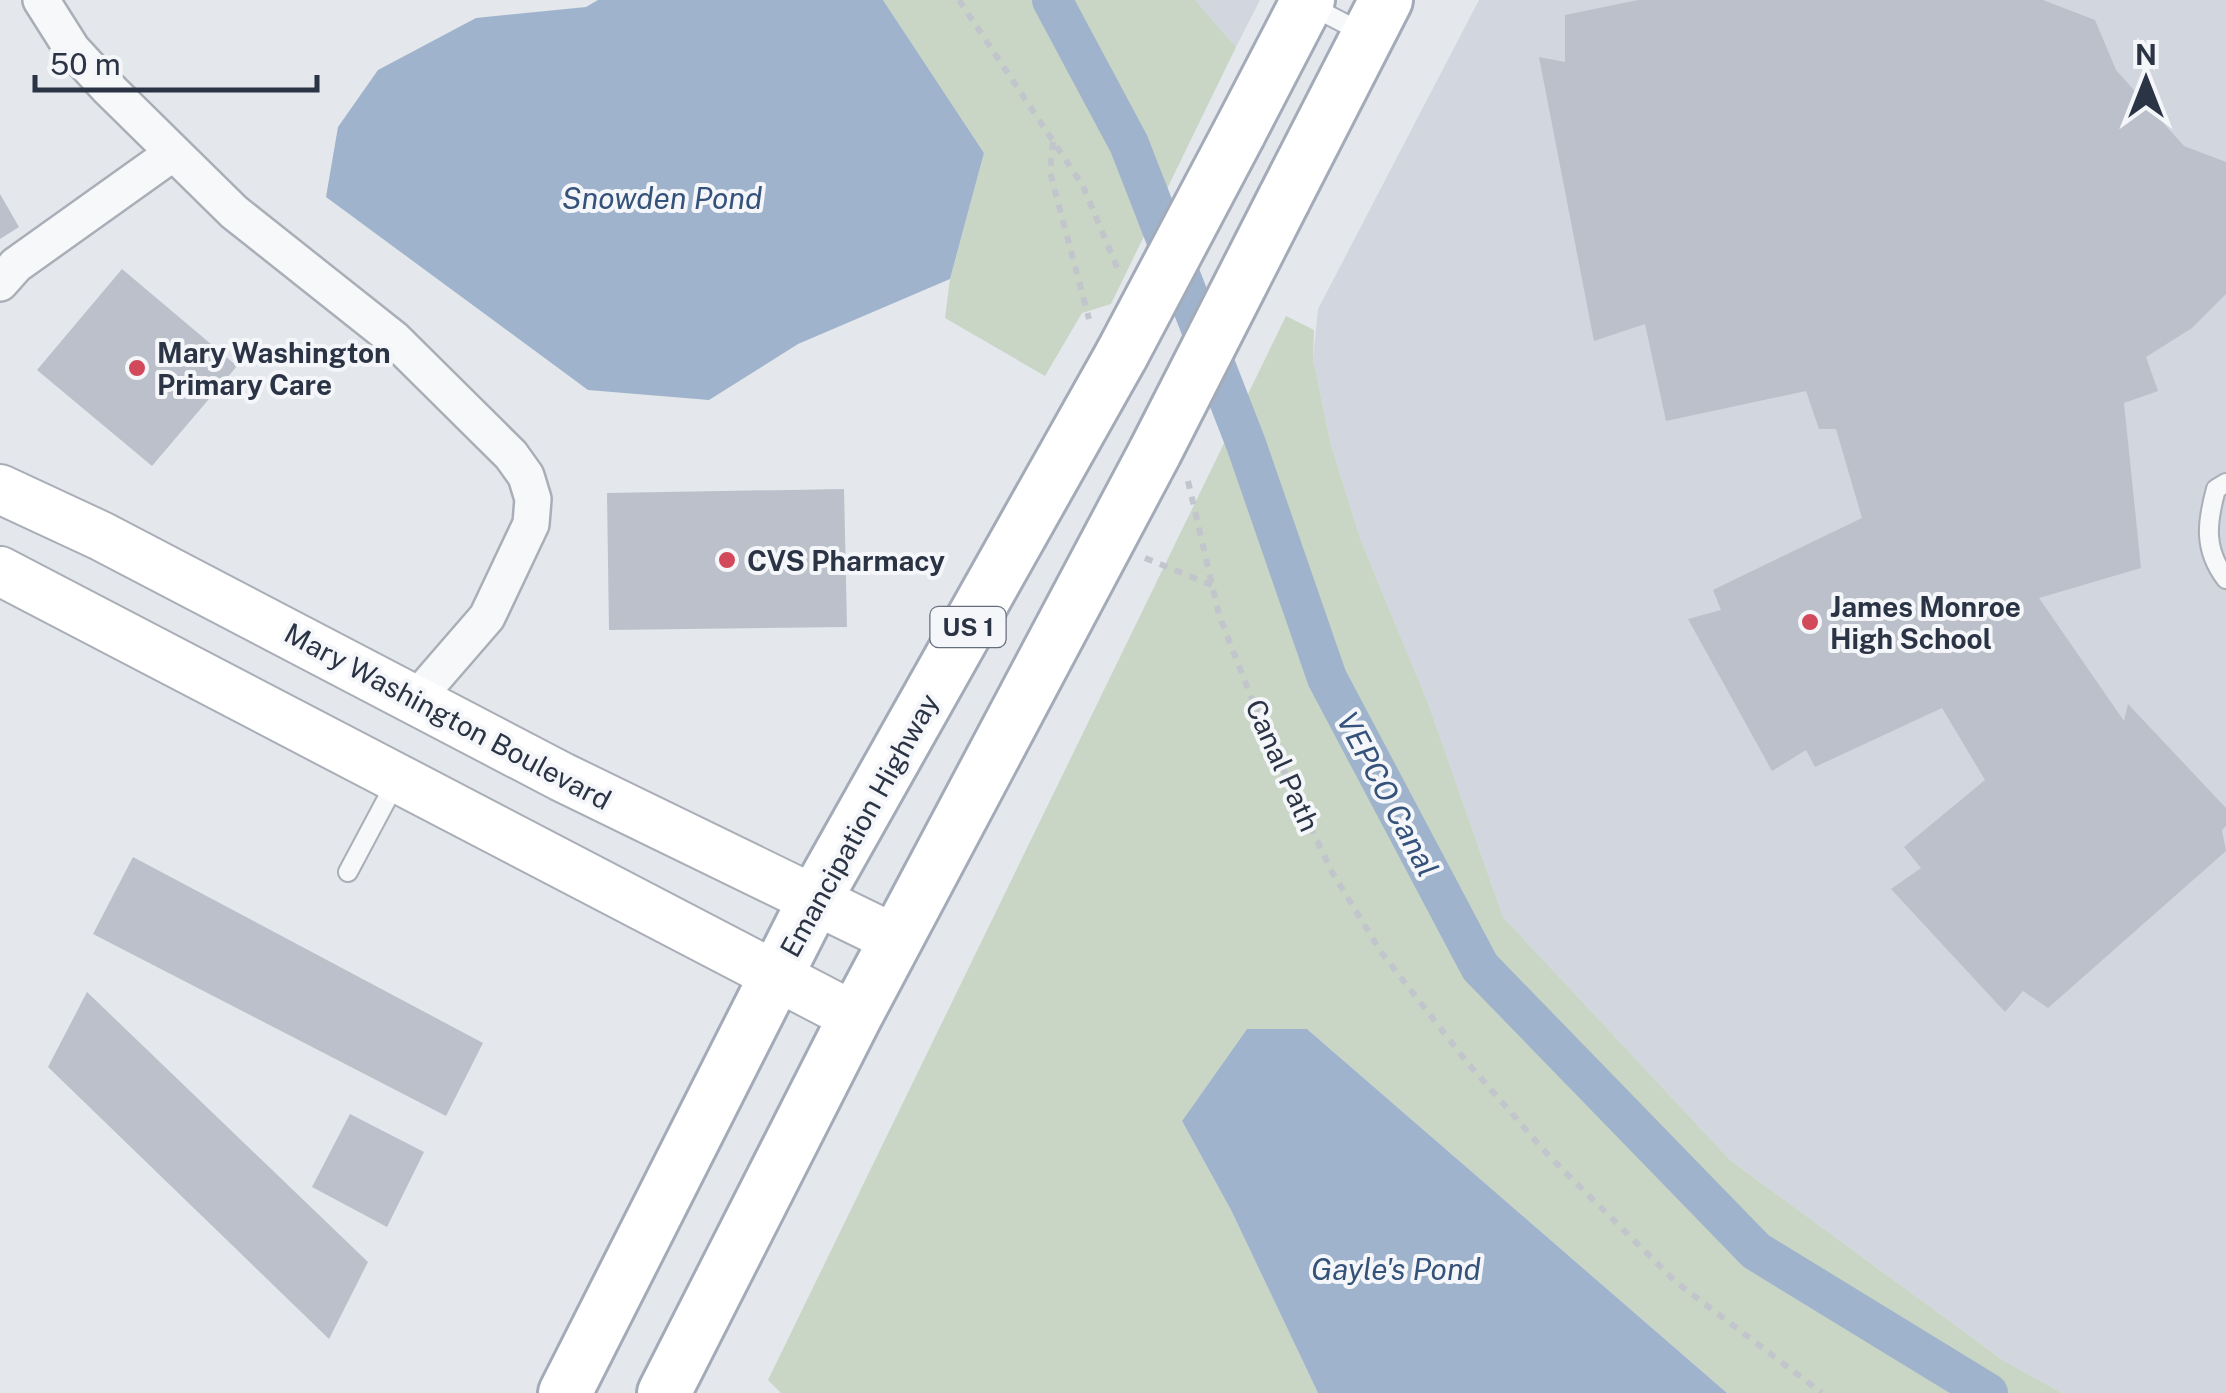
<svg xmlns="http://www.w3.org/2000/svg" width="2226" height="1393" viewBox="0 0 2226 1393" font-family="'Public Sans',sans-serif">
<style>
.built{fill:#d2d6de}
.green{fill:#c9d6c5}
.water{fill:#9fb4cc}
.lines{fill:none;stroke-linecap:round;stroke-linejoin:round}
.canal{stroke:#9fb4cc;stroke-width:40}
.building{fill:#bbc0ca}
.lane-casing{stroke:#a9aeb7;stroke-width:22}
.street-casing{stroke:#a9aeb7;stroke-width:40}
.secondary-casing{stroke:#a9aeb7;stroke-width:52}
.primary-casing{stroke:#a3abb8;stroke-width:58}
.path{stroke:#c2c5cb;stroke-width:6;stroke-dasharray:8 8;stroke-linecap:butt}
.lane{stroke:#f7f8fa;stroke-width:18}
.street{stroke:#f7f8fa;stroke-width:35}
.secondary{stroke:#fff;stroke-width:48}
.primary{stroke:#fff;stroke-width:52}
.primary-bridge-casing{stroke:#a3abb8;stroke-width:58;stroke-linecap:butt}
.primary-bridge{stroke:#fff;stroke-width:52}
.poi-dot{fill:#d1495b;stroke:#f4f6f9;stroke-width:4}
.labels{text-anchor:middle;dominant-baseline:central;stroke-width:8;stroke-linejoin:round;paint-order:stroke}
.shield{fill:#f4f6f9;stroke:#676e7b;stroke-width:2.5}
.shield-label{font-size:25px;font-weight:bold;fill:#2b3445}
.poi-label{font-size:28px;font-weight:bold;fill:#2b3445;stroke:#f4f6f9;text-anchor:start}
.street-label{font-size:28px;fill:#2b3445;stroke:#f4f6f9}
.water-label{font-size:30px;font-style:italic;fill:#34527a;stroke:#f4f6f9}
</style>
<rect width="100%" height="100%" fill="#e4e7ec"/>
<!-- built -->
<path class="built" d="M1195,0H1260L1236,47Z
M1479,0H2226V1393H2062L2004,1361L1730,1160L1503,917L1428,703L1361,541L1331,445L1313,359L1318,309Z"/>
<!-- green -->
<path class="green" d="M883,0H1195L1236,47L1111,304L1082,313L1045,376L945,318L950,279L984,153Z
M1286,316L1314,330L1313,359L1331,445L1361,541L1428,703L1503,917L1730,1160L2004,1361L2062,1393H1727L1307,1029H1247L1182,1121L1231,1210L1318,1393H781L768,1380Z"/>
<!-- water -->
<path class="water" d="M598,0H883L984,153L950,279L798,344L709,400L588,390L326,197L338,127L378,70L476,18L586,7Z
M1247,1029H1307L1727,1393H1318L1231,1210L1182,1121Z"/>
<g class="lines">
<!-- canal -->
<path class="canal" d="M1052,0L1129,144L1246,444L1327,678L1480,967L1756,1251L1988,1393"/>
</g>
<!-- building -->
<path class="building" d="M1638,0H2043L2095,20L2116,70L2184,146L2226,162V294L2192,328L2146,357L2158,391L2124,403L2141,568L2039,598L2124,721L2128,704L2226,808V826L2222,830L2226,851L2048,1008L2023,991L2005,1012L1891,889L1921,868L1904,847L1985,780L1942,708L1815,767L1806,750L1772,771L1688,619L1721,610L1713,590L1862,518L1836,429H1819L1806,391L1666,421L1645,324L1594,341L1539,57L1565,62V15Z
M0,194L19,227L0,239Z
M122,269L237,366L152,466L37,370Z
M844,489L847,627L609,630L607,493Z
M133,857L483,1043L446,1116L93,934Z
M87,992L368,1262L329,1339L48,1067Z
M350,1114L424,1152L387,1227L312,1187Z"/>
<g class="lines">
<!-- lane casing -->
<g class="lane-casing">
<path id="lane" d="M1311,6L1363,33
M2226,483L2216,489C2207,522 2203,549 2226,579
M348,872L397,780"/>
</g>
<!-- street casing -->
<g class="street-casing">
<path id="street" d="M41,0L72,49L107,87L234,212L394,339L511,455L526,476L533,499L531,524L487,617L416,699
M0,283L16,265L173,153"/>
</g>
<!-- secondary casing -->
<g class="secondary-casing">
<path id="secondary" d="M0,489L101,536L562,777L897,940
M0,571L855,1017"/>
</g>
<!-- primary casing -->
<g class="primary-casing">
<path id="primary" d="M1239,133L1308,0
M1284,199L1386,0
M565,1393L814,901L1122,354
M664,1393L855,1017L1155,452"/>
</g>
<!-- path -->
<path class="path" d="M959,0L1083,186L1118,270
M1053,142L1050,172L1089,319
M1188,481L1219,615L1263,727L1332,872L1381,952L1466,1061L1549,1156L1676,1282L1822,1393
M1145,558L1212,585"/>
<!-- lane -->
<use href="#lane" class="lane"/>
<!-- street -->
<use href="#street" class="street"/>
<!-- secondary -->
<use href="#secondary" class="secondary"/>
<!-- primary -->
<use href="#primary" class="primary"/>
<!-- primary-bridge casing -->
<g class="primary-bridge-casing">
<path id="primary-bridge" d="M1122,354L1239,133
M1155,452L1284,199"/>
</g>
<!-- primary-bridge -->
<use href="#primary-bridge" class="primary-bridge"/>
</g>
<!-- markers -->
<g class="poi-dot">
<circle cx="137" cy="368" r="10"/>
<circle cx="727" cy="560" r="10"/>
<circle cx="1810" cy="622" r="10"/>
</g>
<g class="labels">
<!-- shield labels -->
<rect class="shield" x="930.5" y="607" width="75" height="40" rx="8"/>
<g class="shield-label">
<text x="968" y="627">US 1</text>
</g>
<!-- poi labels -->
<g class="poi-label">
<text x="157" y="352">Mary Washington<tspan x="157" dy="32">Primary Care</tspan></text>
<text x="747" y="560">CVS Pharmacy</text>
<text x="1830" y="606">James Monroe<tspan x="1830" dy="32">High School</tspan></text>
</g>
<!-- street labels -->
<g class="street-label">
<text transform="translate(448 716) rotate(28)">Mary Washington Boulevard</text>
<text transform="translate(1283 765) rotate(66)">Canal Path</text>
<text transform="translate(859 825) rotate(-61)">Emancipation Highway</text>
</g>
<!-- water labels -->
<g class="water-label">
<text x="662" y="198">Snowden Pond</text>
<text transform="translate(1388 794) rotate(62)">VEPCO Canal</text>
<text x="1396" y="1269">Gayle's Pond</text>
</g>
</g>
<!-- north arrow -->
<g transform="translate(2146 80)" stroke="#f4f6f9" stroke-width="8" paint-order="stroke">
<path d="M0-8L18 38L0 25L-18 38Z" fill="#2b3445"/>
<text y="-15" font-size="28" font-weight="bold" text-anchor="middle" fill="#2b3445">N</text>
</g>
<!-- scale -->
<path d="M35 75v15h282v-15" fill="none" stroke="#2b3445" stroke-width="5"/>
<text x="50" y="75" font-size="30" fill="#2b3445" stroke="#f4f6f9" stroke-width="8" paint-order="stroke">50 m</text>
</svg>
